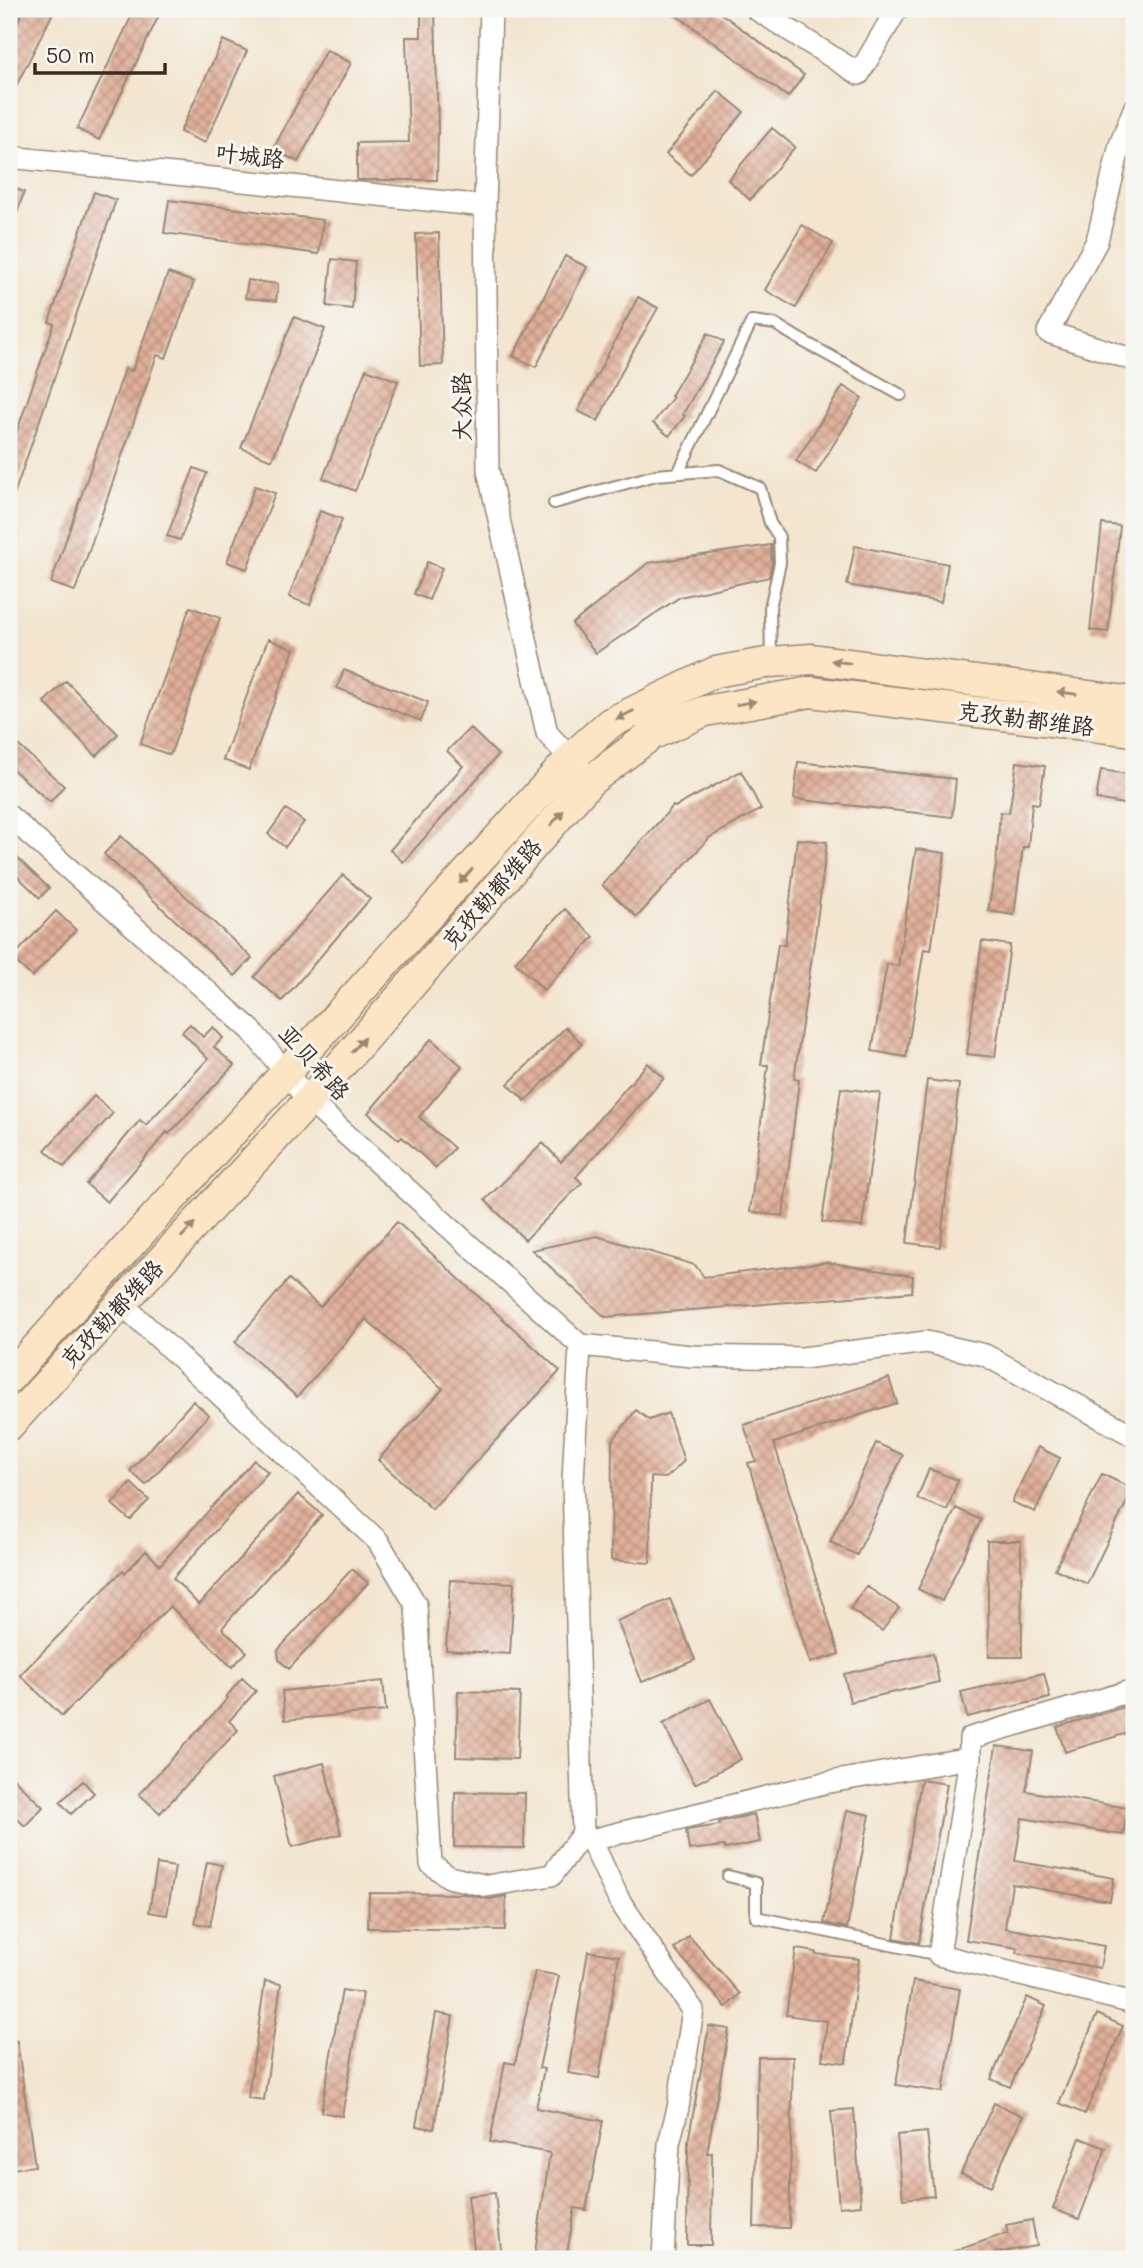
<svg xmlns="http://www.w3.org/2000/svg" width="1143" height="2268" viewBox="0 0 1143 2268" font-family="Mali,'LXGW WenKai TC',sans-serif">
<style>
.building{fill:url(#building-cross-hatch)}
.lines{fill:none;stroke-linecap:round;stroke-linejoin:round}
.lane-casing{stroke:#978876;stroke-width:14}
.street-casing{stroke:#978876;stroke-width:24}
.secondary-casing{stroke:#978876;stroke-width:33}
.lane{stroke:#fff;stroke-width:10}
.street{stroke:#fff;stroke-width:21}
.secondary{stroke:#fce5c4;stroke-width:30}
.oneway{fill:#9c8871}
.labels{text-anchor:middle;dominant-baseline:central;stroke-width:6;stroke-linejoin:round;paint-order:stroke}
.street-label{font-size:23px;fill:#3b2a1e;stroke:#f6f6f2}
</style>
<defs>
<pattern id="building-cross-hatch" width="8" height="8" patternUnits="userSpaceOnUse" patternTransform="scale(1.75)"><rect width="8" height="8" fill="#e0af9a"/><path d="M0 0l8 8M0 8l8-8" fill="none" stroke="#b78f7d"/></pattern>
</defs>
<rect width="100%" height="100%" fill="#f6f6f2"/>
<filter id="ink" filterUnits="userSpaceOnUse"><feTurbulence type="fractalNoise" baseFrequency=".0143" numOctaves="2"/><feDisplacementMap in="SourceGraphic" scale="14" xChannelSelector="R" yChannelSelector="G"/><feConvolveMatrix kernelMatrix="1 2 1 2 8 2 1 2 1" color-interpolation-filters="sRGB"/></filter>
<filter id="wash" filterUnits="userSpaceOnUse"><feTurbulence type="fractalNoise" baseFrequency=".00686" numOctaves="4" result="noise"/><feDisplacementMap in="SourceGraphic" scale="28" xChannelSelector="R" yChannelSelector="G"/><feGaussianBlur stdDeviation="1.57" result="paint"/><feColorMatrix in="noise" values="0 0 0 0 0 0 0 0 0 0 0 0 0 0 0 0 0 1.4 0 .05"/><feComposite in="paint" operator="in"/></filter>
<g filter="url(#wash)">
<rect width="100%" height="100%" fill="#f3e5cf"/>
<g id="blocks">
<!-- building -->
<path class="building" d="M24,9H55L9,100V39Z
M135,9H162L99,140L77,129Z
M421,9H435L438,130L437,180H357V143L409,142L406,37H421Z
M668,9H715L804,75L788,97Z
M223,40L247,51L205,143L180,132Z
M326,50L351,63L298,162L273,149Z
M718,91L744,112L691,175L666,154Z
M772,128L795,147L750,200L728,180Z
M9,186L24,192L11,231L9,230Z
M94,192L116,200L11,503H9V454L54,324L49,322Z
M169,200L323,220L319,254L164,233Z
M802,225L833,243L796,308L765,290Z
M439,233L443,365L420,366L416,234Z
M565,256L587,267L536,367L513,356Z
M332,259L356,262L352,309L327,306Z
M168,273L194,282L166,358L157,355L75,591L51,583L125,369L132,371Z
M248,280L278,284L276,301L245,298Z
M638,297L658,308L624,367L598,421L578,411Z
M294,317L325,329L272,460L241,448Z
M708,333L724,342L683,414L685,416L669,436L653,423L673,397L671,396Z
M366,369L398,381L355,491L323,478Z
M843,386L862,398L816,473L796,461Z
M194,468L207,473L180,540L167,536Z
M255,486L275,493L247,569L227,562Z
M320,511L342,519L310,605L289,597Z
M1102,524L1120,526L1108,632L1090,630Z
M771,545L772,562L769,577L680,597L596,653L572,624L648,563Z
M855,546L948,564L941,602L847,585Z
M427,562L442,568L429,600L414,594Z
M190,607L220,618L170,755L140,744Z
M268,639L294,649L249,770L223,760Z
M344,670L428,702L421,721L337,688Z
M66,681L118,734L96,756L44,702Z
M470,728L498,755L403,862L390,850L463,766L447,751Z
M9,737L64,786L50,802L9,766Z
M798,762L956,779L952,817L794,799Z
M1017,762L1045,766L1039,804L1032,803L1028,847H1023L1014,915L988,911L996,866L1000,812L1009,813Z
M1101,770L1134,775V806L1096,799Z
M741,771L761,809L709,838L637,917L602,885L673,806L675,807Z
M286,809L304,822L285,847L268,834Z
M121,836L252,958L235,976L104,854Z
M797,839L827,842L816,929L794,1079L799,1080L783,1216L750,1212L768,1065H761L778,944L785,945Z
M916,849L945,853L931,950L924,949L906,1057L872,1051L887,964L898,966Z
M9,850L49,888L40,898L9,868Z
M343,875L370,899L282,1001L254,977Z
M565,909L594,937L544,990L515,962Z
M56,911L76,930L32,977L12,958Z
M982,941L1010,945L995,1057L967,1054Z
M190,1024L203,1037L213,1027L223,1038L214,1047L234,1065L169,1134L167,1132L107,1202L86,1184L140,1120L146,1125L208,1059L182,1032Z
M566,1027L582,1044L525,1101L508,1084Z
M431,1039L462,1066L419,1117L454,1148L436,1168L402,1137L399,1140L368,1113Z
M648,1063L664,1078L576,1177L582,1183L525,1240L485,1200L543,1143L561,1162Z
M927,1080L959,1084L940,1247L907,1243Z
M841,1088L880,1093L862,1227L822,1222Z
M94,1096L113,1113L64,1167L45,1150Z
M397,1222L560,1371L432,1509L378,1460L443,1389L366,1319L297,1397L235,1342L289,1279L320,1307Z
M597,1236L695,1265L704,1277L827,1262L913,1276L912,1292L605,1317L532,1250Z
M889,1378L897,1403L774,1443L839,1654L810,1663L748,1463L756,1461L744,1425Z
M193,1401L209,1415L146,1485L130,1471Z
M636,1410L649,1420L668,1413L684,1461L666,1478L651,1477L650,1563L611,1560L612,1442Z
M876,1443L903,1455L857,1555L830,1542Z
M1038,1447L1060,1458L1035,1512L1012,1502Z
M254,1460L268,1472L173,1578L199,1605L298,1494L322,1515L222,1628L247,1652L232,1667L170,1606L62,1716L20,1675L123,1570L125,1573L146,1551L160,1565Z
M929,1469L958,1480L947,1510L917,1499Z
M1102,1474L1133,1489L1087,1584L1055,1569Z
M131,1483L149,1500L130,1520L112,1504Z
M956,1508L981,1520L942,1601L918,1589Z
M987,1541H1021L1022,1657H989Z
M352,1569L368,1583L289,1669L279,1660L278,1650Z
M450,1580L514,1583L510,1654L446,1650Z
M866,1586L899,1608L882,1631L850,1609Z
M670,1599L695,1660L642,1682L617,1621Z
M933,1653L939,1682L850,1702L844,1674Z
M1044,1673L1050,1698L967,1717L961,1692Z
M242,1678L256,1691L229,1721L238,1730L160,1813L139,1794L228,1698L226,1697Z
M383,1681L386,1711L285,1720L282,1691Z
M458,1691L520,1693L517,1759L456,1757Z
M710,1699L741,1759L695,1784L663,1724Z
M1134,1704V1731L1065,1752L1057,1727Z
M996,1746L1033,1751L1026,1791L1128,1808L1123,1835L1022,1818L1015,1861L1114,1878L1110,1901L1012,1884L1005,1928L1104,1946L1100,1968L1017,1953L1018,1948L966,1940Z
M324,1763L341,1834L292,1847L274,1776Z
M9,1774L43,1807L25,1826L9,1811Z
M921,1780L947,1784L919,1943L894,1938Z
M83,1781L94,1793L71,1814L60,1802Z
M455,1792L525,1793L524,1848L454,1847Z
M847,1810L870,1815L847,1928L824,1923Z
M754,1814L760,1842L725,1849L724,1846L689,1850L686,1830L720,1825L719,1822Z
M207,1862L222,1865L210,1926L195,1923Z
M157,1864L175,1867L167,1915L149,1912Z
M369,1893L464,1894L489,1899L506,1896L505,1930L368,1928Z
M689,1936L740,1994L726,2007L674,1949Z
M796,1949L816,1952L815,1954L859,1959L846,2063L822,2060L827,2021L786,2015Z
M588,1951L619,1956L599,2078L568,2073Z
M535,1971L559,1976L539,2068L544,2069L536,2108L603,2121L586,2210L575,2208L566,2259H534L550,2153L490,2142L505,2062L515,2064Z
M265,1981L281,1984L264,2100L248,2098Z
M913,1981L960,1989L943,2092L896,2085Z
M342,1990L363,1993L342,2116L321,2112Z
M1027,1997L1046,2006L1010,2087L991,2079Z
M436,2013L453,2016L434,2129L416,2126Z
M1097,2014L1123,2026L1085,2114L1059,2103Z
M709,2026L729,2029L707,2153H712L711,2245H687L688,2142Z
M9,2041H17L35,2166L11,2169L9,2151Z
M758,2057H793L789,2228L754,2227Z
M994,2103L1023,2116L991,2186L961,2173Z
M854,2109L861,2205L839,2207L831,2111Z
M927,2132L934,2196L903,2199L897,2135Z
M1080,2138L1106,2148L1079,2219L1053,2209Z
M495,2193L502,2259H475L468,2196Z
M1032,2220L1037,2246L995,2253L997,2259H937L936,2257L1008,2233L1006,2225Z"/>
</g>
</g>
<g filter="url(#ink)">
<use href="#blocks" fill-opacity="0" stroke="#978876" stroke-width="2"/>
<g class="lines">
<!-- lane casing -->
<g class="lane-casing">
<path id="lane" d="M678,473L752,321L775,324L801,340L901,395
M554,503L656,475L719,470L760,488L770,523L779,537L780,563L770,608L771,659
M728,1876L756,1883V1917L939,1955"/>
</g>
<!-- street casing -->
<g class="street-casing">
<path id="street" d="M491,9L485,206L488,470L547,733L579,768
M756,9L859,74L897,9
M1134,109L1120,145L1097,241L1048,332L1134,360
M9,157L485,206
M9,816L251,1030L309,1101L580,1345
M121,1303L378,1541L416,1605L431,1864L449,1877L487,1886L552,1875L583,1833
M580,1345L573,1481L583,1833L591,1840L619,1900L693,2010L678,2108L669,2143L663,2259
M580,1345L692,1356L803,1358L926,1342L985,1355L1134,1436
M1134,1690L970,1738V1758L939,1955L1134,2003
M591,1840L824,1783L970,1758"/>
</g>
<!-- secondary casing -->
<g class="secondary-casing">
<path id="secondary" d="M9,1378L571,758L610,723L715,672L771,662L812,659L1134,702
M9,1425L309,1101L590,781L651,735L705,711L811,692L1134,731"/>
</g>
<!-- lane -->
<use href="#lane" class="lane"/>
<!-- street -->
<use href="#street" class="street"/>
<!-- secondary -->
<use href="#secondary" class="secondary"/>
</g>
<!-- one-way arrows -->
<defs><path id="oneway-solid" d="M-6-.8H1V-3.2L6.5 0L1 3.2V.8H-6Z" transform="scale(1.75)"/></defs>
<g class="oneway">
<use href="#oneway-solid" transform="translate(841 662) rotate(-172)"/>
<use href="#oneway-solid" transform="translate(1067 693) rotate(-172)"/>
<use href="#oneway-solid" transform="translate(746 703) rotate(-10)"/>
<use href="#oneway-solid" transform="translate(625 715) rotate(153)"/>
<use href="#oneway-solid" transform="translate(557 818) rotate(-49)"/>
<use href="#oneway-solid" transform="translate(466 876) rotate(132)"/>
<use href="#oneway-solid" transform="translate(358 1045) rotate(-49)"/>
<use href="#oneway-solid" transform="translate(188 1230) rotate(-47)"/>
</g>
</g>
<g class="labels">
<!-- street labels -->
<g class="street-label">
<text transform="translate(250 155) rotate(6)">叶城路</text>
<text transform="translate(461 407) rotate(-91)">大众路</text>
<text transform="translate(1026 718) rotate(7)">克孜勒都维路</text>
<text transform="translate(491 893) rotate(-49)">克孜勒都维路</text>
<text transform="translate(315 1062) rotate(48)">亚贝希路</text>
<text transform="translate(111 1313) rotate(-47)">克孜勒都维路</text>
</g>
</g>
<!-- margin -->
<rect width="1143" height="2268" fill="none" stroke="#f6f6f2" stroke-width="35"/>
<!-- scale -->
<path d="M35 63v10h130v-10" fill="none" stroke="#3b2a1e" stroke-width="3.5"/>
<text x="46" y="63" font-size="21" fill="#3b2a1e" stroke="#f6f6f2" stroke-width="5" paint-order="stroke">50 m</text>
</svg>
